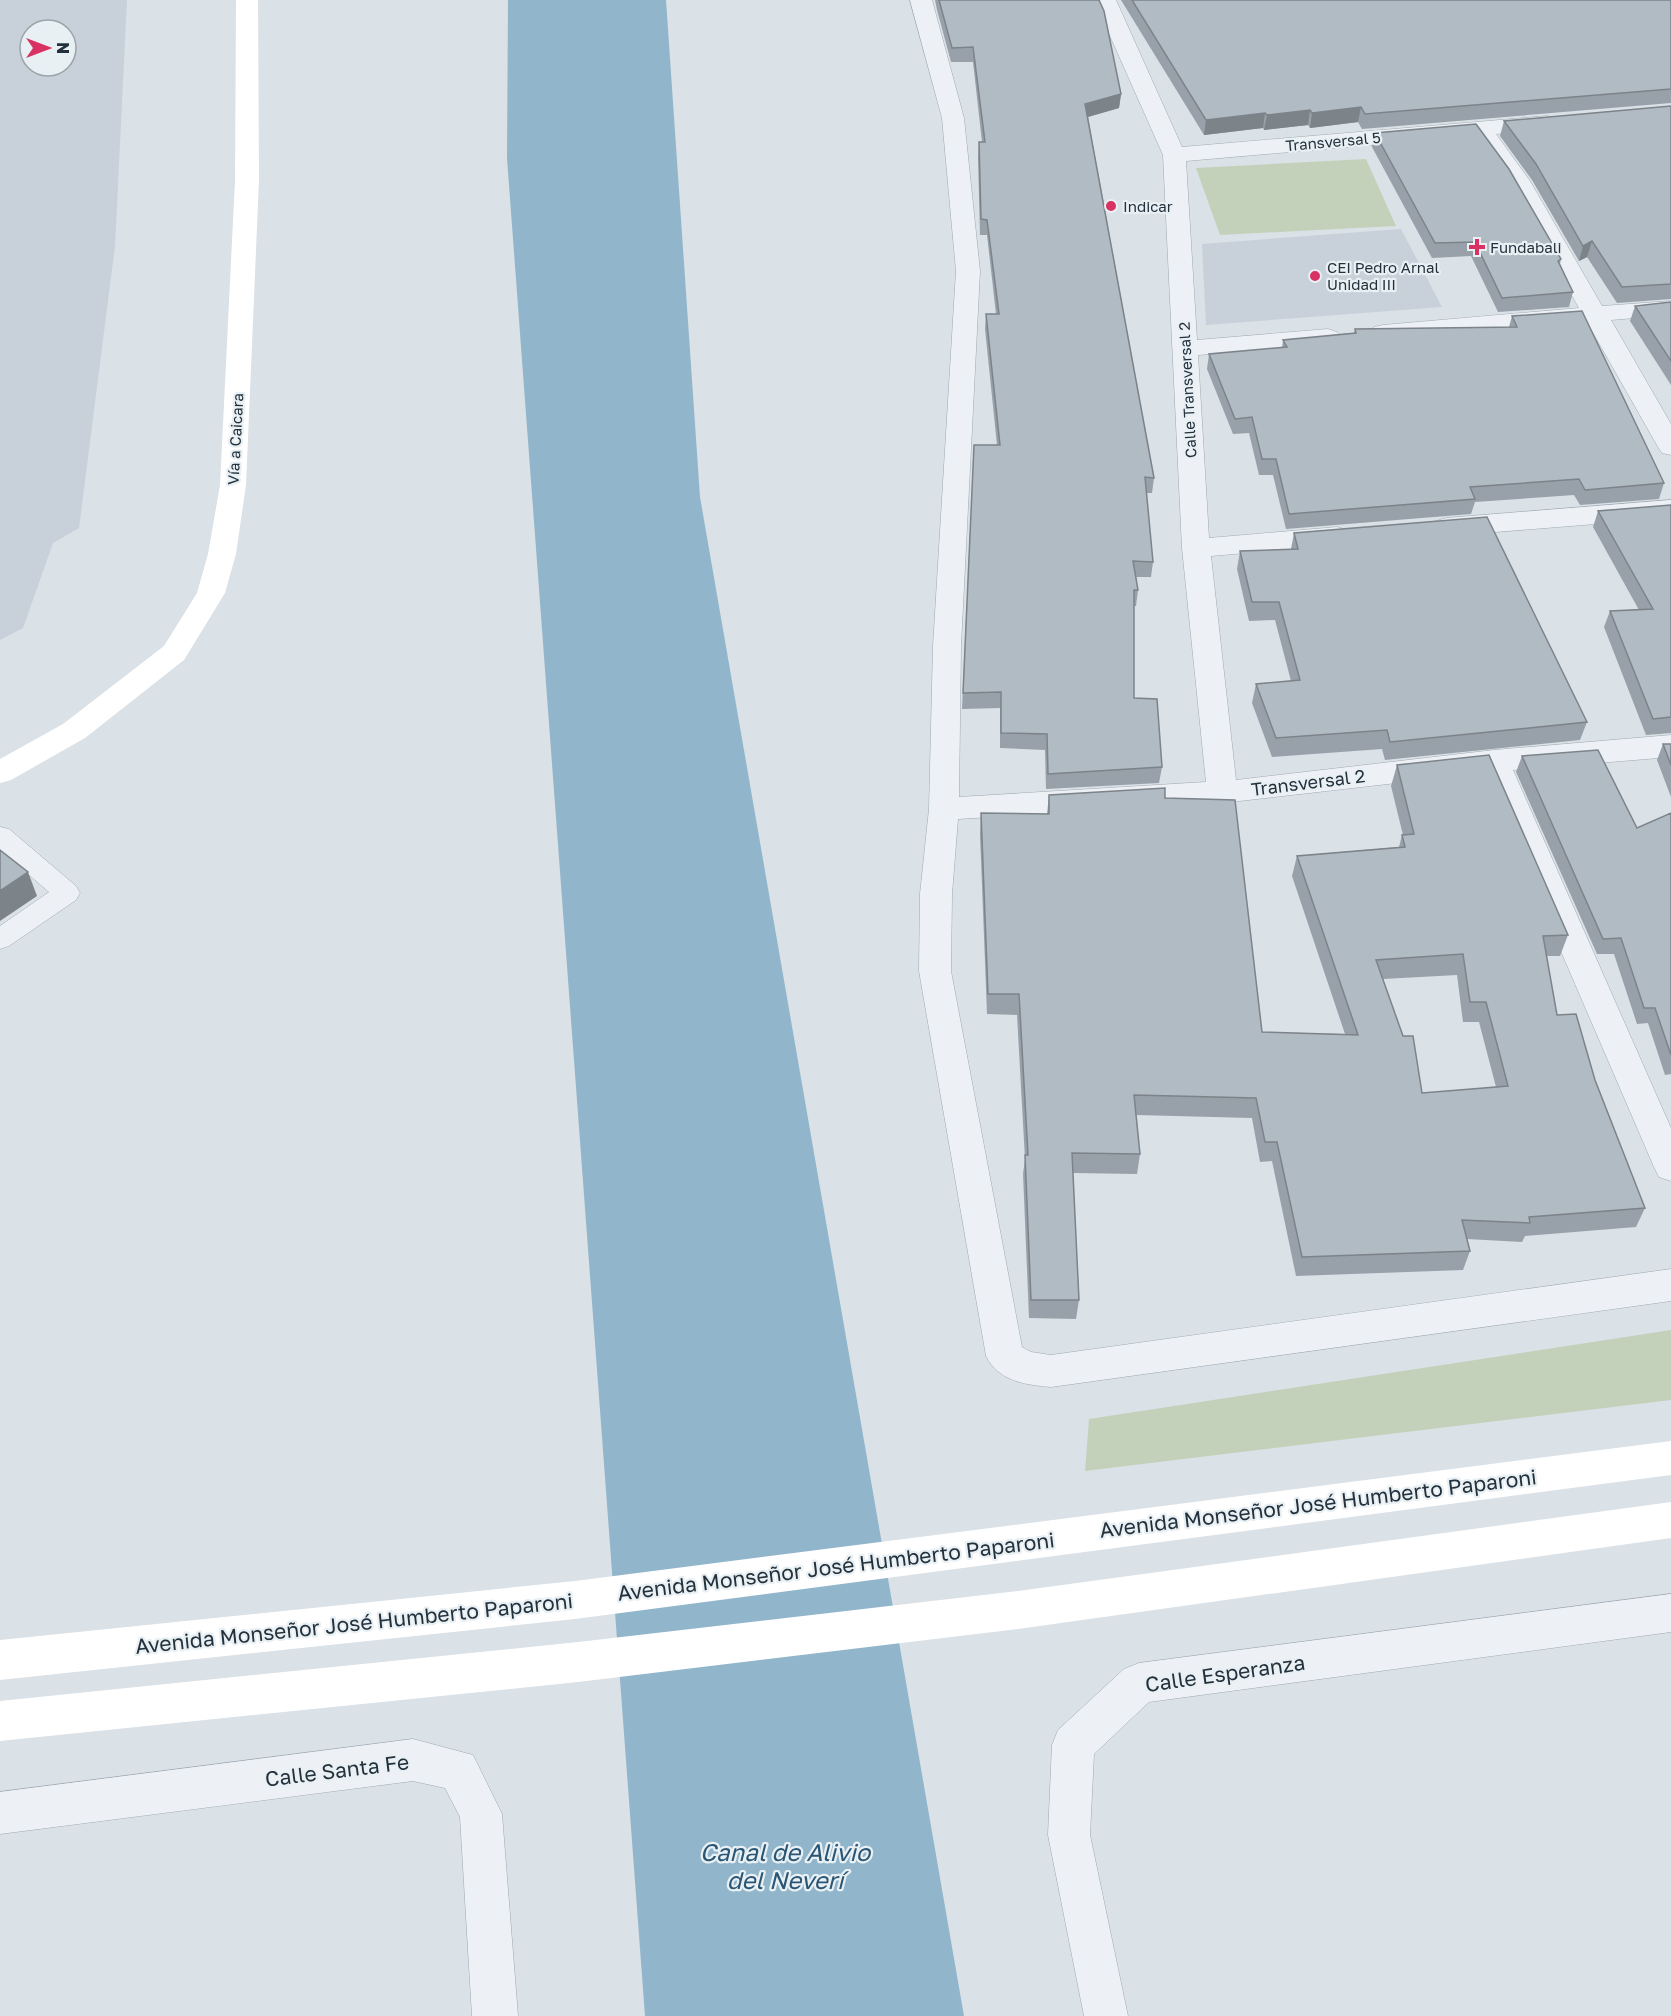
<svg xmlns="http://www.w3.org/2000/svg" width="1671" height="2016" viewBox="0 0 1671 2016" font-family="'Golos Text',sans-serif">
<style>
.built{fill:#c8d0d9;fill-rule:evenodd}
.green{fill:#c4d1ba}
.water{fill:#91b5cb}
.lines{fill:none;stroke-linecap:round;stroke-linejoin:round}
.lane-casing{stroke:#9fa9b1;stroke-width:1}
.street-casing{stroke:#9fa9b1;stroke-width:1}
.lane{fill:#edf1f5;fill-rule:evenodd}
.street{fill:#edf1f5;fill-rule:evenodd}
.secondary{fill:#fff;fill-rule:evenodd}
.wall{fill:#98a1a9;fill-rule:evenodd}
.shaded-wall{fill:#7c8389}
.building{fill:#b1bbc4;stroke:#7c8389;stroke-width:1.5;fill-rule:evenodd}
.poi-dot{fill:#da3163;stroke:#e9f0f4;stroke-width:2}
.labels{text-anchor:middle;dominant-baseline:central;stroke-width:4.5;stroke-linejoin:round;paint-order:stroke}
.far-street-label{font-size:15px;fill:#23313d;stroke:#e9f0f4}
.far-poi-label{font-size:15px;fill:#23313d;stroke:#e9f0f4;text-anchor:start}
.street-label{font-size:18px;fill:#23313d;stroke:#e9f0f4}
.near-street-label{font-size:21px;fill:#23313d;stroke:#e9f0f4}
.near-water-label{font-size:24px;font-style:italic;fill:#2a5675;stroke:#e9f0f4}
</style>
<rect width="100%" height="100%" fill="#dae1e7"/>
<!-- built -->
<path class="built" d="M0,0H127L115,246L79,528L53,543L23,628L0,640ZM30,30H66V66H30Z
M1401,229L1442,307L1206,325L1202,244Z"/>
<!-- green -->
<path class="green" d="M1366,159L1396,226L1220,235L1196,168Z
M1671,1330V1400L1085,1471L1089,1419Z"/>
<!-- water -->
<path class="water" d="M508,0H666L700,497L964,2016H645L507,158Z"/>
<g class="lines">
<!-- lane casing -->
<g class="lane-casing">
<path id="lane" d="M0,827L9,829L76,886L80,893L76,900L9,946L0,949V926L49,892L0,850Z"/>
</g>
<!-- street casing -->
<g class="street-casing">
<path id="street" d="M910,0H932L964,118L980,271L961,646L959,797L1206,782L1182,548L1163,155L1094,0H1116L1182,147L1547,116L1555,118L1558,123L1555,128L1496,134L1530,181L1602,306L1671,301V315L1611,320L1671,424V455L1662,453L1658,447L1587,322L1383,339L1374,337L1371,332L1374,327L1383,325L1579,308L1507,182L1474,136L1186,161L1197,340L1328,329L1337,332L1341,337L1337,342L1328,345L1198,355L1209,538L1337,527L1347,530L1351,536L1347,542L1337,545L1211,556L1236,780L1494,750L1671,735V757L1513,770L1671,1128V1181L1659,1177L1654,1167L1484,773L1222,803L958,819L952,894L951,971L1022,1347L1031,1352L1051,1355L1671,1269V1301L1051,1387C1026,1385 998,1381 986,1356L919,971L920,894L929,809L933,646L956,271L942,118Z
M1671,500V518L1446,536L1436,533L1432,527L1436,521L1446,518Z
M1671,1594V1632L1149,1702L1094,1754L1090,1835L1128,2016H1084L1048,1835L1052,1745L1058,1730L1124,1669L1139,1663Z
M413,1739L473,1755L502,1814L518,2016H472L460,1817L445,1788L413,1781L0,1834V1792Z"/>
</g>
<!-- lane -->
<use href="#lane" class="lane"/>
<!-- street -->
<use href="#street" class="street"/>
<!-- secondary -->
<path class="secondary" d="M236,0H258L259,180L246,485L236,554L225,593L184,660L85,738L11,780L0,783V759L63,724L164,646L197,593L208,554L220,485L235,180Z
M1671,1441V1475L575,1619L0,1680V1640L575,1581Z
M1671,1502V1538L1018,1629L578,1682L0,1741V1701L578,1642L1018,1591Z"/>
</g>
<!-- wall -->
<path class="wall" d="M935,0H1099L1121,94L1119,108L1088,117L1154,478L1152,493H1146L1153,562L1151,577H1136L1138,590L1136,606H1134V698L1162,767L1159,783L1046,789L1045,750L1000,748V708L962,709L974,445H997L985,329L986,314H996L987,235H980L978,157L979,142H982L973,62H951L937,10Z
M1121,0H1671V103L1362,129L1358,122L1310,128L1308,125L1264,130L1263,128L1204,135Z
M1671,106V299L1617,303L1587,257L1579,261L1532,180L1500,136L1504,121Z
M1375,133L1561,259L1560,264L1573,292L1569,307L1498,312L1471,256L1432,258L1372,147Z
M1671,302V385L1630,321L1635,306Z
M1512,316L1664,483L1659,499L1580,505L1574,495L1475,502L1471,514L1286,529L1273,475H1259L1249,433L1233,434L1207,369L1209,354L1282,348L1283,340L1354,333L1355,329L1509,327Z
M1671,505V733L1646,735L1604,627L1610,611L1639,610L1593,527L1598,511Z
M1294,533L1587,722L1580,740L1385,760L1382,749L1272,757L1252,703L1256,684L1291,681L1275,620L1249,621L1237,569L1240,551L1291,549Z
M1663,744H1671V797L1657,760Z
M1522,756L1637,828L1671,813V1074L1665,1075L1648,1023L1637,1024L1614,954H1597L1516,772Z
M1397,765L1568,935L1560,956H1546L1557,1015L1595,1080L1645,1208L1636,1227L1525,1236L1522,1242L1467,1239L1470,1251L1463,1270L1296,1276L1272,1161L1260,1162L1252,1118L1136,1115L1140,1154L1137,1174L1073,1173L1079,1300L1076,1319L1029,1318L1023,1174L1025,1159L1017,1015L987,1014L980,834L981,813L1047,814L1049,795L1165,798L1262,1032L1345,1034L1292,876L1297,856L1399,847L1402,835H1403L1391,786ZM1457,975L1463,1022H1479L1496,1087L1422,1093L1383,979Z"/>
<!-- shaded-wall -->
<path class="shaded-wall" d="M1121,94L1119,108L1084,118L1085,104Z
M1361,107L1358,122L1310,128L1312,113Z
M1310,110L1308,125L1264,130L1267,115Z
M1265,113L1263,128L1204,135L1206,120Z
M1592,241L1587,257L1579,261L1583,246Z
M28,872L37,896L0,921V891Z"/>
<!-- building -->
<path class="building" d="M939,0H1099L1104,11L1121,94L1085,104L1154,478L1145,477L1153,562L1133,561L1138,590H1134V698L1157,699L1162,767L1048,774L1047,734L1001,733V692L963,693L974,445H1000L986,314H999L987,220L981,219L979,142H985L973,47L952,48Z
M1132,0H1671V89L1365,114L1361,107L1312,113L1310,110L1267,115L1265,113L1206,120Z
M1671,106V284L1622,287L1592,241L1583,246L1536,164L1504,121Z
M1476,124L1509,169L1561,259L1558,261L1573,292L1502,298L1475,242L1435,243L1375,133Z
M1671,302V361L1635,306Z
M1582,311L1664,483L1585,490L1579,479L1470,487L1475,499L1289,514L1276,459H1262L1252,417L1235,419L1209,354L1287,347L1283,340L1356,333L1355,329L1517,327L1512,316Z
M1671,505V717L1653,719L1610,611L1653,609L1598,511Z
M1487,517L1587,722L1390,742L1387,730L1276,738L1256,684L1300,680L1279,602H1252L1240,551L1298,549L1294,533Z
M1663,744H1671V765Z
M1598,750L1637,828L1671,813V1055L1655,1008H1644L1621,938L1603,939L1522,756Z
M1489,755L1568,935L1543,936L1557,1015L1576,1014L1595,1080L1645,1208L1529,1217L1530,1223L1462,1220L1470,1251L1302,1257L1277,1142H1265L1256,1098L1134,1095L1140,1154L1072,1153L1079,1300H1031L1025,1155H1028L1019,994H988L981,813L1049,814V795L1165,788V798L1235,800L1262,1032L1358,1035L1297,856L1405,847L1402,835L1414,834L1397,765ZM1463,954L1470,1002H1486L1508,1086L1422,1093L1413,1036H1403L1376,960Z
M0,850L28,872L0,891Z"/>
<!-- markers -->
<g class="poi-dot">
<circle cx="1111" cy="206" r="6"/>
<path d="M1474 238h6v6h6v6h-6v6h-6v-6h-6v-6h6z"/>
<circle cx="1315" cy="276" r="6"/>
</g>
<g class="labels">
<!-- far-street labels -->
<g class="far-street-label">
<text transform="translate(1333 141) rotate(-5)">Transversal 5</text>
<text transform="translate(1187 390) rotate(-93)">Calle Transversal 2</text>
<text transform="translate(235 439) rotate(-87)">Vía a Caicara</text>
</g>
<!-- far-poi labels -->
<g class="far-poi-label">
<text x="1123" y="206">Indicar</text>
<text x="1490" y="247">Fundabali</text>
<text x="1327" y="267">CEI Pedro Arnal<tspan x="1327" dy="17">Unidad III</tspan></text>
</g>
<!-- street labels -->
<g class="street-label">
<text transform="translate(1308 782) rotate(-7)">Transversal 2</text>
</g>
<!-- near-street labels -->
<g class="near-street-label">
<text transform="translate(1318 1503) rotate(-7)">Avenida Monseñor José Humberto Paparoni</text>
<text transform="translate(836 1566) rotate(-7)">Avenida Monseñor José Humberto Paparoni</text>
<text transform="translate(354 1623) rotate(-6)">Avenida Monseñor José Humberto Paparoni</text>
<text transform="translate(1225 1673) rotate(-8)">Calle Esperanza</text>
<text transform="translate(337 1770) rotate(-7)">Calle Santa Fe</text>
</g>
<!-- near-water labels -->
<g class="near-water-label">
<text x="785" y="1851">Canal de Alivio<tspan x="785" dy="28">del Neverí</tspan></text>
</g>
</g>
<!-- north arrow -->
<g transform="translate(48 48) rotate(90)"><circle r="28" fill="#e9f0f4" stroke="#9aa4ab" stroke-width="1.5"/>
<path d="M0-4.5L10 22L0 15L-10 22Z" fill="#da3163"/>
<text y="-9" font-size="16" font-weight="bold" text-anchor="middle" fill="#23313d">N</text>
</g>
</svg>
